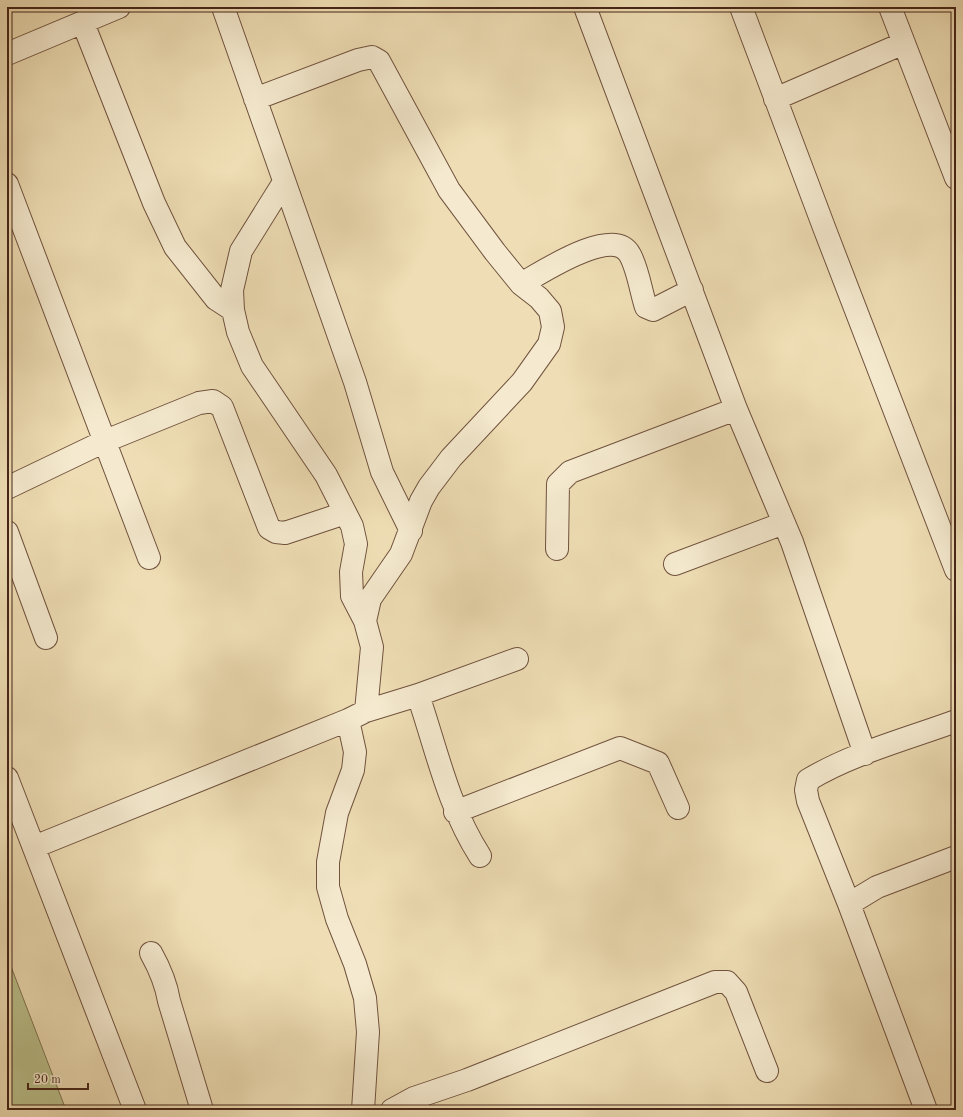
<svg xmlns="http://www.w3.org/2000/svg" width="963" height="1117" viewBox="0 0 963 1117" font-family="'Old Standard TT',serif">
<style>
.green{fill:#bbc18c;stroke:#807252}
.lines{fill:none;stroke-linecap:round;stroke-linejoin:round}
.minor-casing{stroke:#70523e;stroke-width:24}
.minor{stroke:#f5eacf;stroke-width:22}
</style>
<rect width="100%" height="100%" fill="#efdeb5"/>
<filter id="stains"><feTurbulence type="fractalNoise" baseFrequency=".005" numOctaves="4"/><feColorMatrix values="0 0 0 0 .2 0 0 0 0 .09 0 0 0 0 .02 0 0 0 .5 -.17"/></filter>
<radialGradient id="worn" r=".72"><stop offset=".6" stop-color="#630" stop-opacity="0"/><stop offset="1" stop-color="#630" stop-opacity=".3"/></radialGradient>
<!-- green -->
<path class="green" d="M7,956L66,1110H7Z"/>
<g class="lines">
<!-- minor casing -->
<g class="minor-casing">
<path id="minor" d="M223,7L355,382L382,472L411,531
M585,7L736,409L792,542L865,754
M741,7L825,230L956,570
M890,7L956,178
M83,23L154,203L175,247L216,299L233,310
M7,54L119,7
M255,99L358,60L372,57L379,61L449,190L495,252L521,284L539,298L550,311L553,327L549,344L522,382L451,458L429,487L421,501L401,554L370,599L365,621
M775,99L904,43
M284,182L241,251L232,290L233,310L238,332L252,366L326,475L352,526L356,544L351,572L352,596L365,621L372,647L366,711
M7,184L149,558
M521,284C541,273 614,224 630,255C638,269 641,292 646,307L653,310L692,290
M7,488L103,442L199,403L213,401L222,407L269,528L276,532L285,533L345,513
M7,532L46,638
M557,549L558,484L570,472L736,409
M675,564L784,523
M418,695C437,751 448,806 480,856
M348,720L355,752L353,770L337,813L328,862V887L337,919L355,964L365,998L368,1032L363,1110
M7,778L135,1110
M455,812L620,748L658,763L678,808
M34,847L348,720L366,711L418,695L517,659
M849,904L808,801L806,790L808,780C853,753 907,739 956,721
M151,953C160,969 166,983 169,1001L202,1110
M392,1110L414,1098L467,1080L715,982H727L736,992L767,1071
M926,1110L849,904L877,887L956,857"/>
</g>
<!-- minor -->
<use href="#minor" class="minor"/>
</g>
<!-- margin -->
<rect width="963" height="1117" fill="none" stroke="#efdeb5" stroke-width="24"/>
<rect x="8" y="8" width="947" height="1101" fill="none" stroke="#462417" stroke-width="2"/>
<rect x="12" y="12" width="939" height="1093" fill="none" stroke="#462417"/>
<!-- scale -->
<path d="M28 1083v6h60v-6" fill="none" stroke="#462417" stroke-width="2"/>
<text x="34" y="1083" font-size="12" fill="#462417" stroke="#f5eacf" stroke-width="3" paint-order="stroke">20 m</text>
<rect width="100%" height="100%" filter="url(#stains)"/>
<rect width="100%" height="100%" fill="url(#worn)"/>
</svg>
